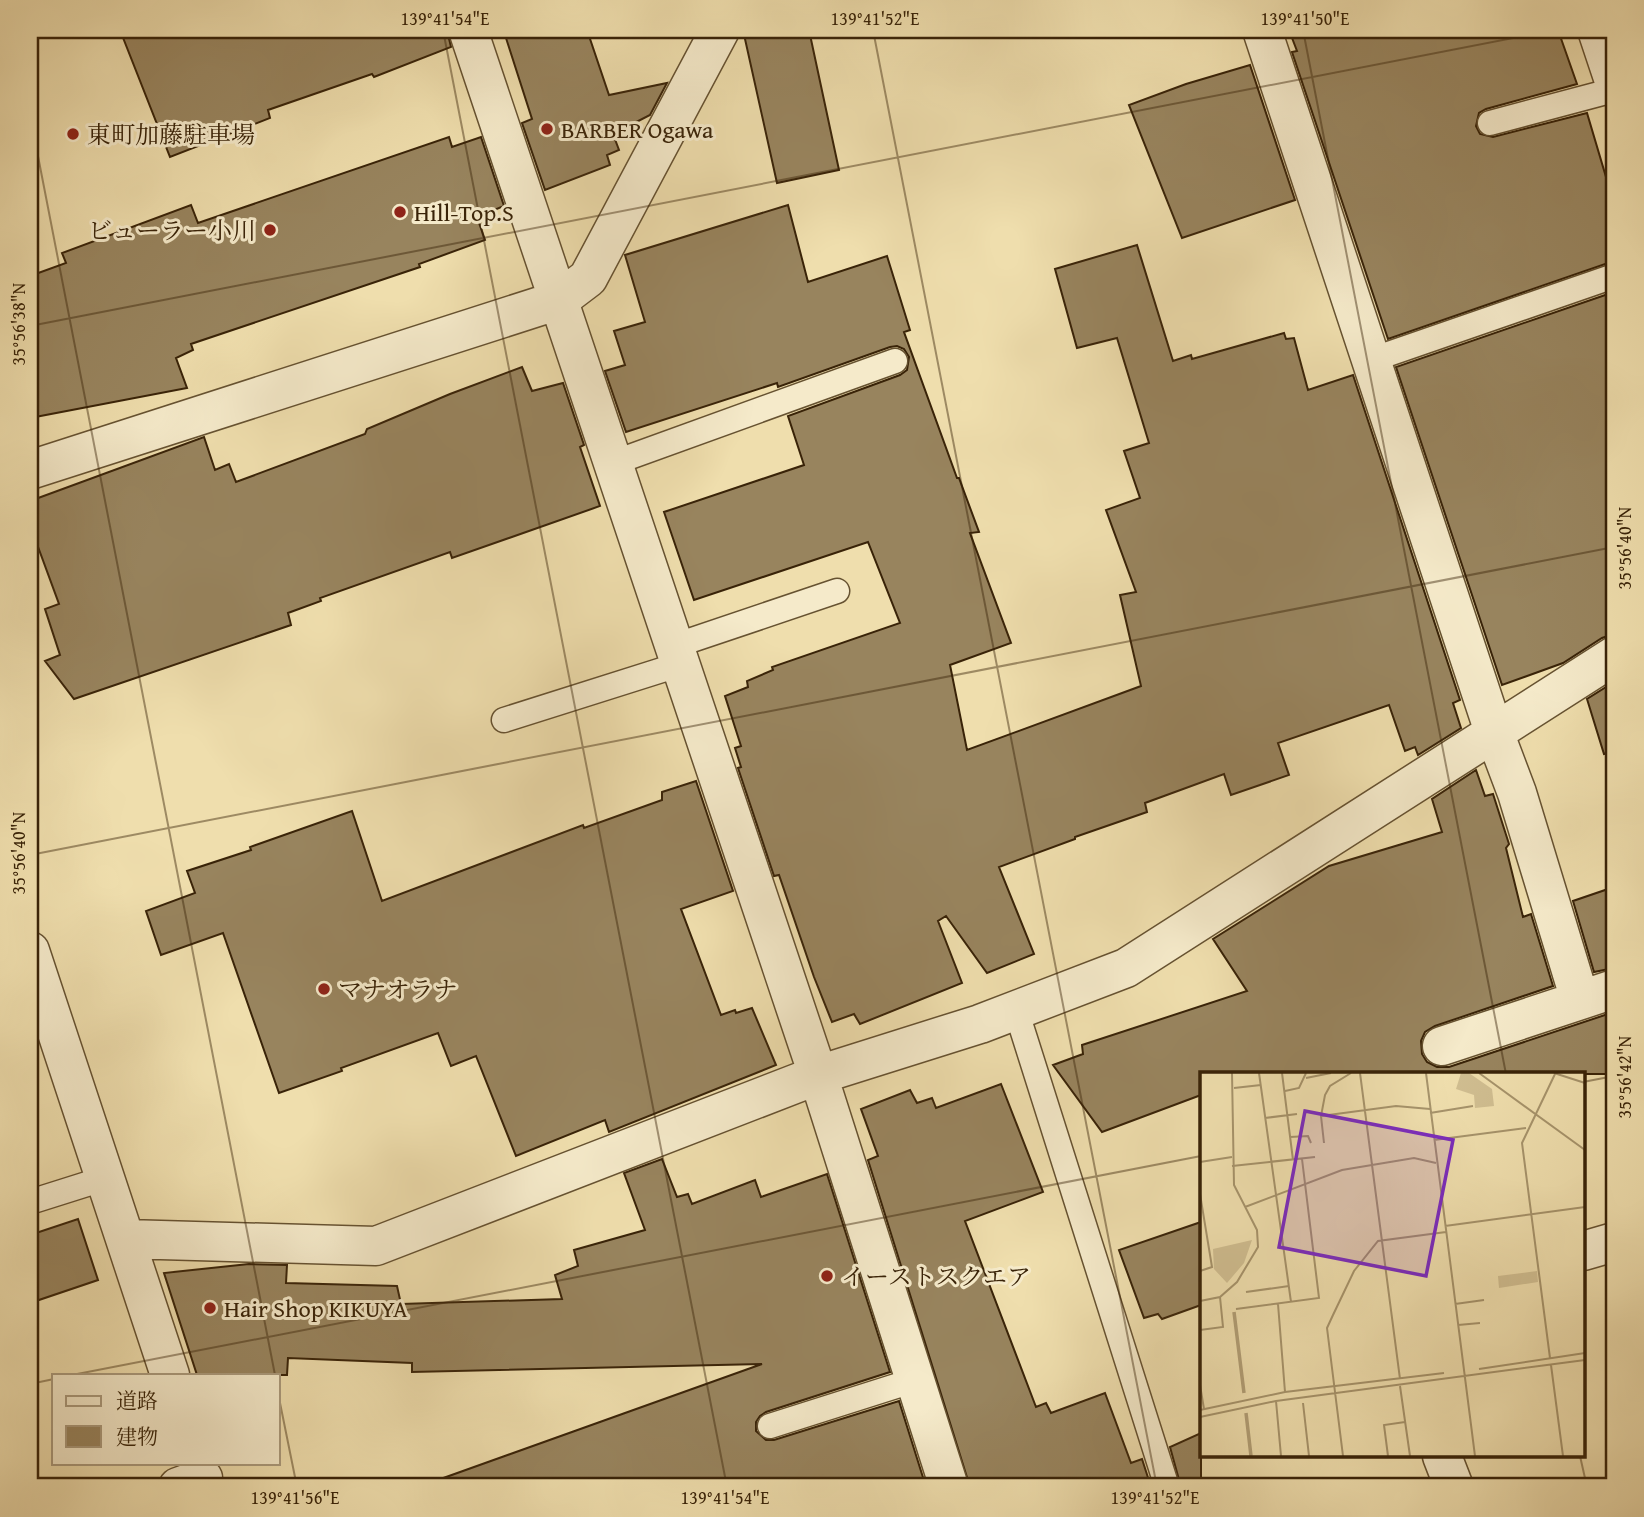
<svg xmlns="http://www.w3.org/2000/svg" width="1644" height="1517" viewBox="0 0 1644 1517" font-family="'Gentium Book Plus','Noto Serif JP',serif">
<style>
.building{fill:#98845e;stroke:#392308;stroke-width:2}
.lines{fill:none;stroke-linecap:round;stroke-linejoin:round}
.service-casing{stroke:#665231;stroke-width:27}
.minor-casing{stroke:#665231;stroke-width:41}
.service{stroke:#f5eaca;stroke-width:24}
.minor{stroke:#f5eaca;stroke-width:38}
.ticks{fill:none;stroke:#392308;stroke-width:2;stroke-opacity:0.45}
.poi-dot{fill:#8f2418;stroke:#f5eaca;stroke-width:2.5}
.labels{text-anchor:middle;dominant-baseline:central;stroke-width:6;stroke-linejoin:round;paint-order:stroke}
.poi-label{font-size:24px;fill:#392308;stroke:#f5eaca;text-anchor:start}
.inset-river{fill:none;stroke:#b19e75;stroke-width:3.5}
.inset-road{fill:none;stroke:#a6936b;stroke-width:2}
.view{fill:#7b2cbf;fill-opacity:0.15;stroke:#7b2cbf;stroke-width:3.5}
.inset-edge{fill:none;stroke:#392308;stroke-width:3.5}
.neatline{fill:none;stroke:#392308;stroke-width:2.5}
.ticks-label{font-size:18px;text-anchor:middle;fill:#392308}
</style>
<rect width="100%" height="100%" fill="#efdead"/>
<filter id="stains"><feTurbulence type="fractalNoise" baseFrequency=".00286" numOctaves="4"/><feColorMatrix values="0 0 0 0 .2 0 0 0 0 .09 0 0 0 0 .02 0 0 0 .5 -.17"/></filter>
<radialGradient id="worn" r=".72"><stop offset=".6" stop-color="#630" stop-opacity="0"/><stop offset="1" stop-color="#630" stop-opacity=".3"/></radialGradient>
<!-- building -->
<path class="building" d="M120,30H447L451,47L374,77L372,74L268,110L270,118L170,157Z
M533,30H587L609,95L667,83L650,115L613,134L619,150L607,155L610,165L545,190L522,123L532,119L506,38Z
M743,30H809L839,170L777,183Z
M1289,30H1558L1577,84L1486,109L1479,113L1476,126L1480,134L1493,137L1587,113L1614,204V261L1388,339L1292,52L1297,51Z
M1250,65L1295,200L1182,238L1129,105L1186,84Z
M449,137L452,147L481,137L504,206L477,217L485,240L419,264L420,267L191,344L193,350L176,358L187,388L30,418V276L66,263L62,253L191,205L198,223Z
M788,205L808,282L887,256L910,330L904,332L957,478H959L979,532L970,533L1011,643L950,665L967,750L1141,686L1120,595L1136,592L1106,510L1140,498L1124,451L1149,443L1117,338L1077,348L1055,269L1137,245L1173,361L1191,355L1192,359L1284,333L1286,339L1294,338L1308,390L1353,375L1460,700L1453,703L1461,728L1418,755L1415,747L1405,751L1389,705L1278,743L1289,775L1231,795L1224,774L1145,803L1147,812L1075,837V839L999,867L1034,954L987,973L946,916L938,921L962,983L860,1024L854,1014L832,1022L814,977L779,875L774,876L738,768L741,767L735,748L741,746L725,696L748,687L747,681L773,670L772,667L900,623L868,542L694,600L664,512L804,465L788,416L900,375L907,370L909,357L904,349L897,346L890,347L778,387L777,383L626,432L605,371L625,365L614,331L645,322L625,255Z
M1614,292V634L1602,638L1563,663L1502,685L1396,367Z
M522,367L532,391L563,383L584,445L580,447L600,506L452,558L450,552L320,598L321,601L288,613L291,625L74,699L45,661L60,655L45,609L59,604L30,525V501L204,437L215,470L229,464L236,482L365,434L367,429L450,394Z
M1614,682V752L1604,754L1587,699Z
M1476,770L1485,796L1493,794L1509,844L1506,848L1523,917L1531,914L1553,986L1435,1026L1425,1032L1421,1041L1422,1054L1427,1062L1437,1067H1449L1614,1012V1074H1201V1095L1102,1132L1053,1065L1083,1054L1082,1045L1247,991L1213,939L1329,866L1442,832L1432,799Z
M696,781L733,891L681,909L721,1015L735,1010L736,1013L752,1008L776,1065L609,1132L605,1120L516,1156L476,1056L451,1066L438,1033L341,1068L342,1071L279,1093L223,933L161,955L146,911L195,893L187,871L251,850L250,847L352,811L382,901L583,825L584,828L662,800V792Z
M1614,887V968L1594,972L1573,901Z
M1001,1084L1043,1192L965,1221L1036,1407L1046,1403L1051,1413L1105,1393L1131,1463L1142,1459L1151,1487H970L868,1160L878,1156L861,1109L910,1090L917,1103L932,1098L936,1108Z
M662,1159L677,1197L688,1194L692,1204L755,1180L761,1197L827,1174L890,1372L766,1412L760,1416L756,1422V1431L766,1440H774L899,1401L926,1487H436L435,1481L762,1364L412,1372V1363L288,1358L287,1375H197L164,1273L249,1264L287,1265L286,1283L397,1286L401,1304L562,1299L555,1275L578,1266L574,1250L645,1230L624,1173Z
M78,1219L98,1280L30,1303V1235Z
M1201,1222V1305L1162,1319L1158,1314L1144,1318L1119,1250Z
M1201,1433V1487H1181L1170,1447Z"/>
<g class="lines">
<!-- service casing -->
<g class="service-casing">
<path id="service" d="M1490,123L1614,90
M1371,360L1614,276
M613,463L895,361
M674,646L837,591
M504,720L681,664
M1016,1010L1167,1487
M30,1202L106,1178
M770,1426L915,1380"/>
</g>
<!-- minor casing -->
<g class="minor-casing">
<path id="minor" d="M468,30L818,1075L949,1487
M1262,30L1494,732L1517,793L1580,1000
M1597,30L1614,81
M30,470L559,300L588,278L720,30
M30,951L170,1375
M1442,1046L1614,989
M126,1239L376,1246L818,1075L980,1024L1126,968L1614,656
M1583,1251L1614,1242
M1442,1456L1454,1487
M178,1487L203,1478"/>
</g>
<!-- service -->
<use href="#service" class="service"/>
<!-- minor -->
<use href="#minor" class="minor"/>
</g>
<!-- ticks -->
<path class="ticks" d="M443,30L727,1487M873,30L1157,1487M1303,30L1506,1074M30,115L275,1375M30,326L1554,30M30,855L1614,547M1583,1082L1614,1076M72,1375L1201,1156M30,1384L54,1379M278,1393L297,1487M1580,1456L1587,1487"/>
<!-- markers -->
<g class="poi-dot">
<circle cx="547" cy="129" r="7"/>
<circle cx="73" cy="134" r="7"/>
<circle cx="400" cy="212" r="7"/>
<circle cx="270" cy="230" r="7"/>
<circle cx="324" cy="989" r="7"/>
<circle cx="827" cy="1276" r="7"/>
<circle cx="210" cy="1308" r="7"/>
</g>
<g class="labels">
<!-- poi labels -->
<g class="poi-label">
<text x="561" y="129">BARBER Ogawa</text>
<text x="87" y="134">東町加藤駐車場</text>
<text x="414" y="212">Hill-Top.S</text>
<text x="256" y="230" text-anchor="end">ビューラー小川</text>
<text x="338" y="989">マナオラナ</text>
<text x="841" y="1276">イーストスクエア</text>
<text x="224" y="1308">Hair Shop KIKUYA</text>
</g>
</g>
<!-- overview -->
<g transform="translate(1200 1072)">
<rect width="385" height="385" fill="#efdead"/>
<path d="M261,1H269L292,17L294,34L275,36L274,23L256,17ZM52,168L44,191L27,211L14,197L13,177ZM337,199L338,210L299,216L298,204Z" fill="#d0be91"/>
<path class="inset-river" d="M34,240L44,321M46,341L51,384"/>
<path class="inset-road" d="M59,1L91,230M82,1L93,88M160,1L200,307M226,1L275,384M279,1L385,78M354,1L385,11M106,6L131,1M34,16L61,13M85,19L99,16L106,1M230,41L273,34M121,44L196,34L230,37M65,46L97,42M90,65L108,64L111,71M234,68L326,56M124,71L121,44L125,23L130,14L151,1M0,90L32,85M32,94L115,85M0,122L12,195L0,199M45,135L142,98L214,86L236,91M245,154L385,135M46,220L89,214M0,229L20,225L37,210L58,175L57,158L34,113L32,1M78,232L85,320M255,232L284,228M36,237L119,226L102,87M258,253L280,251M0,258L23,255L20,225M350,286L322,71L355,2M351,293L363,384M279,297L385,281M0,313L4,337M200,314L210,384M76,329L81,384M103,331L109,384M0,338L85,320L244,301M0,345L76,329L385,288M143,384L127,256L133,243L154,199L178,169L246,160M188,384L184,353L205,350"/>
<path class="view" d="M105,39L253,68L226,204L79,175Z"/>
<rect width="385" height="385" class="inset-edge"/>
</g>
<!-- margin -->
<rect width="1644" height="1517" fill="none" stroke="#efdead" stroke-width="77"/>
<!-- legend -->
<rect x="52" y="1374" width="228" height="91" fill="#f5eaca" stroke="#aa9a7c" stroke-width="2"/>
<rect x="66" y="1396" width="35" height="10" fill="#f5eaca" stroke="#aa9a7c" stroke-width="2"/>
<text x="116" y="1408" font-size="21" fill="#392308">道路</text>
<rect x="66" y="1426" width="35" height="21" fill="#98845e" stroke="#aa9a7c" stroke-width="2"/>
<text x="116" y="1444" font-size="21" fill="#392308">建物</text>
<rect x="38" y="38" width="1568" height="1440" class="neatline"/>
<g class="ticks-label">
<text x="445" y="25">139°41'54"E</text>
<text x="875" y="25">139°41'52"E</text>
<text x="1305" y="25">139°41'50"E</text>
<text transform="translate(19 324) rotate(-90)" y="6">35°56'38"N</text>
<text transform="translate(1625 548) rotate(-90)" y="6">35°56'40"N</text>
<text transform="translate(19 853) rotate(-90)" y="6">35°56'40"N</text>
<text transform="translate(1625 1077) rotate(-90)" y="6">35°56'42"N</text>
<text x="295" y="1504">139°41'56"E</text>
<text x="725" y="1504">139°41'54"E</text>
<text x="1155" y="1504">139°41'52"E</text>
</g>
<rect width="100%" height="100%" filter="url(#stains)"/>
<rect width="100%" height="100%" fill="url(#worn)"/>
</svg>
